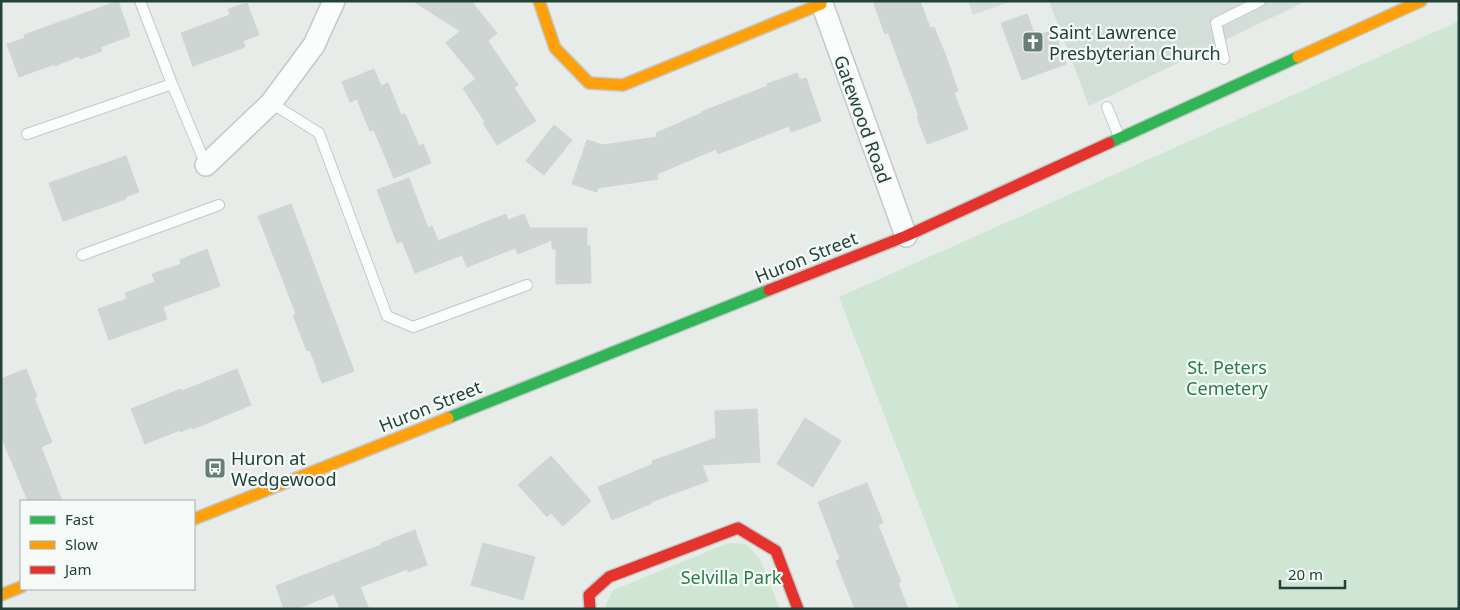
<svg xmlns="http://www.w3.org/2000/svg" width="1460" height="610" viewBox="0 0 1460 610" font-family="'Noto Sans',sans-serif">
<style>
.built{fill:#d4ded9}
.green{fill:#cfe6d5}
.building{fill:#ced5d2;stroke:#cfd5d2}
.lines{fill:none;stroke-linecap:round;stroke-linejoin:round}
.lane-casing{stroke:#c4c9c7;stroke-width:12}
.street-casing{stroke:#c4c9c7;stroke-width:24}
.fast-casing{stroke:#c2cac6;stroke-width:14}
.slow-casing{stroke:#c2cac6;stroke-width:14}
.jam-casing{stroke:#c2cac6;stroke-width:14}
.lane{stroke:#fbfcfc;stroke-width:10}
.street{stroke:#fbfcfc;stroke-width:21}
.fast{stroke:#30b455;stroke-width:11}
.slow{stroke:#ff9f0a;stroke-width:11}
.jam{stroke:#e5322d;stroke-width:11}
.labels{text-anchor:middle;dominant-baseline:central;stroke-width:4.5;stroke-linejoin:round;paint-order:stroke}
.poi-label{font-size:18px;fill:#214239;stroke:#f5faf8;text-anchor:start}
.street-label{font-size:18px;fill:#214239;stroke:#f5faf8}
.park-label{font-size:18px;fill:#277d46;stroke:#f5faf8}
</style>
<rect width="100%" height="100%" fill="#e7ece9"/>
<!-- built -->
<path class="built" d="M968,1H1011L973,15Z
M1049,1H1306L1089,106Z"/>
<!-- green -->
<path class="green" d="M1459,21V609H959L839,297Z
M729,543L746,544L760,559L780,609H606V604L613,590Z"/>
<!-- building -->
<path class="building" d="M118,1L130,36L100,47L102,51L80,59L79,56L55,66V64L19,77L7,44L25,38L24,35Z
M413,1H471L497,33L488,41L518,85L514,88L536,121L497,145L483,123L485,122L463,88L476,79L446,43L460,31Z
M873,1H920L930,28L934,27L945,54L958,91L954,93L968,129L927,144L917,117L919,116L888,32L885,34Z
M247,3L259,35L243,41L245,47L193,66L181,33L230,15L228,9Z
M1027,14L1035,36L1054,30L1066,64L1022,80L1001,23Z
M374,69L381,86L388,83L401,115L405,114L419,146L423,144L431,163L394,178L374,130L370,131L357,99L350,102L342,82Z
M797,73L800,80L806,78L821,121L791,132L789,126L718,154L716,149L657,174L658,179L598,188L597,192L572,184L587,140L603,145L657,137L656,133L702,113L701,112L768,86L767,84Z
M554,125L572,140L544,175L526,161Z
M126,156L139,192L125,197L126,199L63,221L49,183Z
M409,178L428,228L432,226L438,241L506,214L508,220L524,214L530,228H587V246H590L591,283L556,284V249H552V240L518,254L515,248L467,267L462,255L415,273L402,241L397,243L377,190Z
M291,204L354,371L322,383L310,350L307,351L293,315L296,314L258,216Z
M207,249L220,286L163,307L167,319L109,340L98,309L127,299L125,293L155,282L152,274L181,264L180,260Z
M26,369L37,397L34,398L52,442L41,447L62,501H28L1,436V379Z
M237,369L251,405L193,429L192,427L180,432V430L145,444L131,409L181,389L182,391Z
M757,409L760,462L702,465L708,481L651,502L652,503L612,520L598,487L653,464L652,461L716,438L715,411Z
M805,418L841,441L813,487L777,464Z
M551,456L591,501L563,526L551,513L547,517L518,485Z
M867,483L883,523L878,525L901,582L898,583L908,609H855L836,561L840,559L818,502Z
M415,530L427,565L408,572L407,569L360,587L369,609H340L334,594L296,609H284L276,586L381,545V543Z
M483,543L535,557L523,600L471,585Z"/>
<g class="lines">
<!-- lane casing -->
<g class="lane-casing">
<path id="lane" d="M140,1L172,84L206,165
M1224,59L1216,23L1260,1
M271,103L319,133L387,316L413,327L527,285
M1107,107L1120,139
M27,134L172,84
M82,255L219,205"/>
</g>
<!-- street casing -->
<g class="street-casing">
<path id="street" d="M821,1L906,236
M206,165L271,103L314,45L334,1"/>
</g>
<!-- fast casing -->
<g class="fast-casing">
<path id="fast" d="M1109,143L1298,57
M448,418L769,290"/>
</g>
<!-- slow casing -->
<g class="slow-casing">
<path id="slow" d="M539,1L555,48L589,83L623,85L821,4
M1298,57L1421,1
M194,519L448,418
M1,595L21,587"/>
</g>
<!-- jam casing -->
<g class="jam-casing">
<path id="jam" d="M769,290L906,236L1109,143
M590,609L589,595L609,577L738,528L776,551L798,609"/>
</g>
<!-- lane -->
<use href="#lane" class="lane"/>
<!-- street -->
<use href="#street" class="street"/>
<!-- fast -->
<use href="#fast" class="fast"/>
<!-- slow -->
<use href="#slow" class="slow"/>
<!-- jam -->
<use href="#jam" class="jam"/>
</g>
<!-- icons -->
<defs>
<g id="church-square" transform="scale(1.125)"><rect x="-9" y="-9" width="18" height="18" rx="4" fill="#667e77" stroke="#f5faf8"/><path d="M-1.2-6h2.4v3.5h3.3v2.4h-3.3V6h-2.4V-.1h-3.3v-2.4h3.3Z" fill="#fff"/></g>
<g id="bus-square" transform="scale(1.125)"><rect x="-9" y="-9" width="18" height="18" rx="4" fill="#667e77" stroke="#f5faf8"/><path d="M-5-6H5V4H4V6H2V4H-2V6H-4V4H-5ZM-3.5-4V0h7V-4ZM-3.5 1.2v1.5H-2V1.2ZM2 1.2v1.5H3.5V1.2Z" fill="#fff"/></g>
</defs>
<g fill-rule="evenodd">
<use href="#church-square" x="1033" y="42"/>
<use href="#bus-square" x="215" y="468"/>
</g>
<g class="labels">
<!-- poi labels -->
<g class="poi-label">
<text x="1049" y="32">Saint Lawrence<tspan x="1049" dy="21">Presbyterian Church</tspan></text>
<text x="231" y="458">Huron at<tspan x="231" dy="21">Wedgewood</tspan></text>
</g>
<!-- street labels -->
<g class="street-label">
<text transform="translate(863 119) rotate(70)">Gatewood Road</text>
<text transform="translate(806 257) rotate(-22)">Huron Street</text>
<text transform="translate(430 406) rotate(-22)">Huron Street</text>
</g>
<!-- park labels -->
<g class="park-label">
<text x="1227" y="367">St. Peters<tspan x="1227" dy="21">Cemetery</tspan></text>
<text x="731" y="577">Selvilla Park</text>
</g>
</g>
<!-- border -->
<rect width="1460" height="610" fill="none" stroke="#214239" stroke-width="5"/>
<!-- legend -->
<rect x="20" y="500" width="175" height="90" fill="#f5faf8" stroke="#a0b0ac"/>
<rect x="30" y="516" width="25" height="8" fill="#30b455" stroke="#a0b0ac"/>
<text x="65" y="525" font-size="15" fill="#214239">Fast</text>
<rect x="30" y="541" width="25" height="8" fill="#ff9f0a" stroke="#a0b0ac"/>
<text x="65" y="550" font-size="15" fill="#214239">Slow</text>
<rect x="30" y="566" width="25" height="8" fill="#e5322d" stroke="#a0b0ac"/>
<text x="65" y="575" font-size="15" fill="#214239">Jam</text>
<!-- scale -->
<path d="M1280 580v8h65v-8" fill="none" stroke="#214239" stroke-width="2.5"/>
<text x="1288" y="580" font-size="15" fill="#214239" stroke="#f5faf8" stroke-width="4" paint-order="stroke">20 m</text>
</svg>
